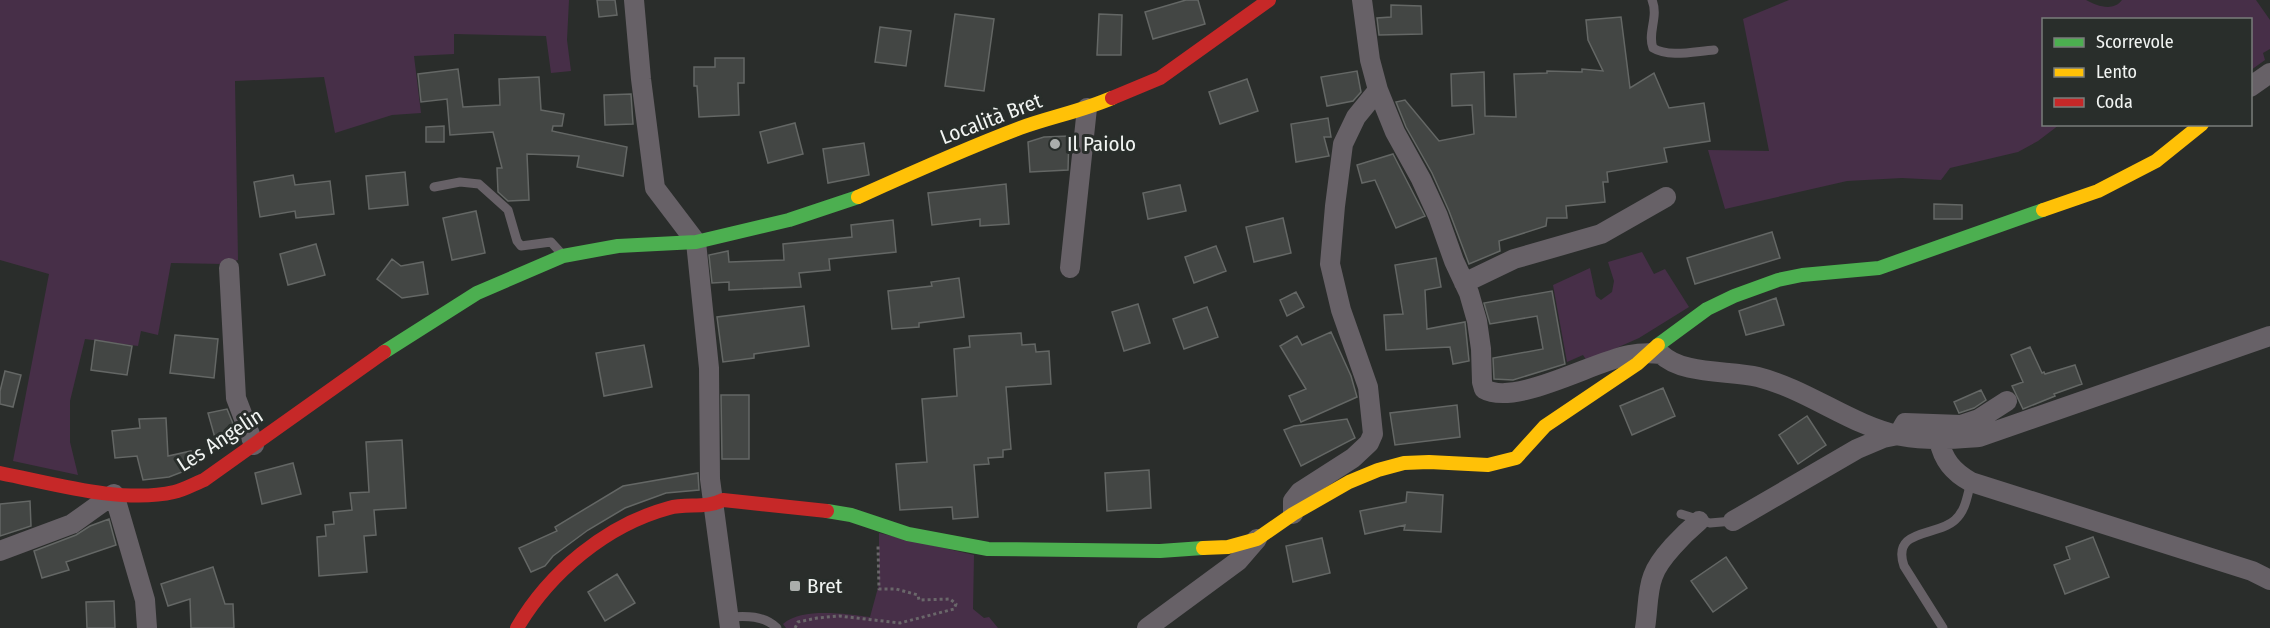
<svg xmlns="http://www.w3.org/2000/svg" width="2270" height="628" viewBox="0 0 2270 628" font-family="'Fira Sans Condensed',sans-serif">
<style>
.green{fill:#472f48}
.building{fill:#434644;stroke:#646765;stroke-width:1.5}
.lines{fill:none;stroke-linecap:round;stroke-linejoin:round}
.path{stroke:#6a676a;stroke-width:3;stroke-dasharray:3 3;stroke-linecap:butt}
.lane{stroke:#676167;stroke-width:9}
.street{stroke:#676167;stroke-width:20}
.fast{stroke:#4caf50;stroke-width:14}
.slow{stroke:#ffc107;stroke-width:14}
.jam{stroke:#c62828;stroke-width:14}
.poi-dot{fill:#abaeac;stroke:#292e2b;stroke-width:2}
.labels{text-anchor:middle;dominant-baseline:central;stroke-width:6;stroke-linejoin:round;paint-order:stroke}
.street-label{font-size:21px;fill:#f1f4f2;stroke:#292e2b}
.poi-label{font-size:21px;fill:#f1f4f2;stroke:#292e2b;text-anchor:start}
</style>
<rect width="100%" height="100%" fill="#2a2d2b"/>
<!-- green -->
<path class="green" d="M0,0H569L567,40L571,71L551,73L546,36L454,34V54L414,56L421,113L392,115L335,133L324,77L235,81L238,260L224,264L171,263L158,335L141,331L138,346L85,339L70,401V442L78,475L13,461L49,274L0,260Z
M1789,0H2086C2097,6 2113,12 2122,0H2256L2270,20V49L2263,53L2265,60L2251,70L2250,20H2044V124L2059,125L2038,141L2018,152L1950,168L1941,180L1902,178L1847,181L1725,209L1708,150L1769,151L1743,19Z
M1642,252L1654,274L1665,269L1689,307L1639,338L1587,361L1583,355L1567,362L1553,285L1590,268L1596,296L1601,300L1612,292L1614,281L1608,262Z
M879,533L974,555L973,609L984,618L989,617L998,628H786L783,624C802,607 846,614 870,617L879,584Z"/>
<!-- building -->
<path class="building" d="M597,0H615L617,15L599,17Z
M1186,0H1198L1205,24L1153,39L1145,12Z
M1391,5L1421,6L1422,34L1379,35L1377,18L1391,17Z
M955,14L994,19L984,91L945,86Z
M1099,14L1122,15L1121,55H1097Z
M1621,17L1630,88L1654,73L1669,108L1704,103L1710,141L1664,148L1667,162L1607,172L1608,182H1603L1605,202L1566,206L1567,218H1547L1546,226L1499,241L1500,251L1469,264L1449,211L1432,173L1406,127L1396,102L1405,100L1439,141L1474,134L1472,105L1452,106L1451,74L1484,72L1485,116L1516,117L1514,74L1547,73V71L1582,72V69L1603,71L1588,40L1586,20Z
M880,27L911,31L906,66L875,62Z
M715,58H744V83H738L739,115L699,117L697,86H694V67H715Z
M458,69L463,107L500,105L499,79L539,77L541,110L564,114L562,126H553L552,131L627,147L623,176L577,167L579,156L527,154L529,200L508,201L498,192L497,168H502L493,132L450,135L447,99L421,102L418,74Z
M1357,71L1361,92L1353,101L1327,106L1321,77Z
M1247,79L1258,111L1220,124L1209,92Z
M631,94L633,124L605,125L604,95Z
M1328,118L1331,137H1324L1329,156L1296,162L1291,124Z
M795,123L803,154L768,163L760,132Z
M444,126V142H426V127Z
M1069,136L1068,170L1030,172L1028,142L1044,137Z
M864,143L869,175L828,183L823,149Z
M1393,154L1425,216L1396,228L1375,180L1362,183L1357,165Z
M405,172L408,205L369,209L366,176Z
M293,175L295,185L330,181L334,214L296,218L295,211L260,217L254,182Z
M1006,184L1009,224L980,226V219L932,225L928,193Z
M1180,185L1186,211L1148,219L1143,193Z
M1934,204L1962,205V219H1934Z
M476,211L485,253L452,260L443,218Z
M1283,218L1291,253L1254,262L1246,227Z
M893,220L896,252L829,259L830,270L799,273L801,287L729,290V282L712,283L709,255L728,251L729,262L784,260L783,244L852,237L851,225Z
M1772,232L1780,258L1695,284L1687,258Z
M316,244L325,275L288,285L280,254Z
M1216,246L1226,271L1194,283L1185,257Z
M1436,258L1441,287L1425,290L1427,329L1465,322L1469,361L1453,364L1450,347L1386,350L1384,315L1403,314L1395,265Z
M392,259L401,266L423,262L428,294L402,298L377,279Z
M959,278L964,317L919,323V327L892,329L888,291L932,286L931,282Z
M1552,291L1565,364L1513,380L1494,379L1493,358L1543,349L1537,316L1490,324L1484,303Z
M1296,292L1304,307L1287,316L1280,300Z
M1776,298L1784,325L1746,335L1739,311Z
M1138,304L1150,343L1124,351L1112,312Z
M804,306L809,346L754,354V358L723,362L717,317Z
M1207,307L1218,337L1184,349L1173,319Z
M1331,332L1351,376L1357,397L1301,422L1289,396L1306,389L1280,346L1297,336L1302,345Z
M1021,333L1022,345L1035,344L1036,352L1049,351L1051,384L1006,387L1011,449L1003,450V457L988,458L989,464L974,465L978,517L953,519L952,507L900,510L896,464L927,462L922,399L957,396L954,349L970,347L969,336Z
M175,335L218,339L214,378L170,373Z
M95,340L132,346L127,375L91,370Z
M644,345L652,387L604,396L596,353Z
M2030,347L2042,373L2044,372L2045,374L2075,365L2082,384L2054,394L2055,396L2023,409L2012,386L2023,382L2011,355Z
M5,371L21,375L13,407L0,404V391Z
M1663,388L1675,416L1632,435L1620,406Z
M1981,390L1986,400L1974,408L1959,413L1954,402Z
M721,395H749V459H722Z
M1457,405L1460,437L1395,445L1390,413Z
M227,409L238,436L231,441L217,445L208,413Z
M1807,416L1826,445L1798,464L1779,435Z
M166,418L168,456L191,451L195,467L169,477L143,480L137,456L115,458L112,431L140,428L139,419Z
M1347,419L1355,438L1301,466L1284,430L1294,426Z
M402,440L406,508L374,510L376,535L364,536L367,572L319,576L317,537L326,536L325,525L334,524L333,512L352,510L350,493L369,492L366,442Z
M293,463L301,494L262,504L255,473Z
M1149,470L1151,508L1107,511L1105,473Z
M698,473L699,490L666,493L625,508L588,530L553,556L545,566L531,572L519,548L557,531L555,527L623,486Z
M1407,492L1443,495L1441,532L1404,530L1405,525L1365,534L1360,511L1406,502Z
M30,501L31,526L0,536V504Z
M109,519L116,545L66,562L69,570L42,578L34,551L76,535L90,526Z
M2093,537L2109,577L2065,594L2054,565L2070,559L2066,547Z
M1322,538L1330,573L1293,582L1286,546Z
M1726,557L1747,588L1713,612L1691,581Z
M213,567L225,604H233L234,628H191L190,599L168,606L161,584Z
M617,574L635,603L605,621L588,592Z
M114,601L115,628H87L86,602Z"/>
<g class="lines">
<!-- path -->
<path class="path" d="M795,628L798,622L817,618L839,616L900,623L954,609L956,604L950,599L919,600L918,595L896,589H879L878,545"/>
<!-- lane -->
<path class="lane" d="M1652,0C1659,17 1647,33 1653,48C1669,58 1696,51 1714,50
M434,187L460,182L479,184L508,210L517,241L521,246L551,242L562,254
M1681,514L1710,523L1733,521
M729,617C746,616 764,615 777,628
M1943,628L1904,566C1891,528 1937,537 1955,520C1966,510 1967,496 1971,482"/>
<!-- street -->
<path class="street" d="M634,0L641,79L655,188L696,242L709,368L710,479L730,628
M1362,0L1370,60L1378,90L1395,132L1421,179L1438,216L1454,261L1469,293L1477,321L1481,349L1482,382L1484,389C1515,407 1594,361 1629,355C1640,353 1651,353 1661,354C1682,375 1729,370 1758,377C1809,390 1850,425 1901,436C1928,441 1952,439 1979,437L2270,336
M2250,87L2270,73
M229,268L236,398L254,445
M1070,268L1087,108
M1464,283L1514,259L1601,234L1666,197
M1939,440C1943,460 1953,472 1971,482L2252,571L2270,580
M1293,514V501L1300,492L1353,458L1369,443L1373,434L1368,387L1341,310L1330,264L1335,206L1343,144L1356,117L1378,90
M1733,521L1857,449L1883,438L1898,435L1905,423L1961,425L1979,419L2007,401
M0,551L72,524L114,494L145,600L147,628
M1147,628L1238,561L1257,539
M1645,628C1648,611 1647,591 1653,576C1659,558 1685,533 1699,521"/>
<!-- fast -->
<path class="fast" d="M1658,345L1707,309L1734,296L1778,280L1802,275L1879,268L2043,210
M384,352L477,293L563,256L618,246L696,242L789,220L858,197
M827,511L851,515L908,534L988,549L1160,551L1203,548"/>
<!-- slow -->
<path class="slow" d="M858,197C911,173 964,149 1020,128C1050,117 1082,111 1112,98
M2043,210L2098,191L2156,161L2202,124
M1203,548L1228,547L1257,539L1293,514L1349,482L1378,470L1404,463L1429,462L1488,465L1516,458L1545,426L1637,364L1658,345"/>
<!-- jam -->
<path class="jam" d="M1112,98L1160,78L1269,0
M0,473C52,483 122,504 174,492C184,490 194,484 204,480L384,352
M517,628C549,573 606,525 669,508C687,503 706,509 723,500L827,511"/>
</g>
<!-- markers -->
<g class="poi-dot">
<circle cx="1055" cy="144" r="6"/>
<rect x="789" y="580" width="12" height="12" rx="3"/>
</g>
<g class="labels">
<!-- street labels -->
<g class="street-label">
<text transform="translate(991 119) rotate(-21)">Località Bret</text>
<text transform="translate(220 440) rotate(-33)">Les Angelin</text>
</g>
<!-- poi labels -->
<g class="poi-label">
<text x="1067" y="144">Il Paiolo</text>
<text x="807" y="586">Bret</text>
</g>
</g>
<!-- legend -->
<rect x="2042" y="18" width="210" height="108" fill="#292e2b" stroke="#797d7b" stroke-width="1.5"/>
<rect x="2054" y="38" width="30" height="9" fill="#4caf50" stroke="#797d7b" stroke-width="1.5"/>
<text x="2096" y="48" font-size="18" fill="#f1f4f2">Scorrevole</text>
<rect x="2054" y="68" width="30" height="9" fill="#ffc107" stroke="#797d7b" stroke-width="1.5"/>
<text x="2096" y="78" font-size="18" fill="#f1f4f2">Lento</text>
<rect x="2054" y="98" width="30" height="9" fill="#c62828" stroke="#797d7b" stroke-width="1.5"/>
<text x="2096" y="108" font-size="18" fill="#f1f4f2">Coda</text>
</svg>
